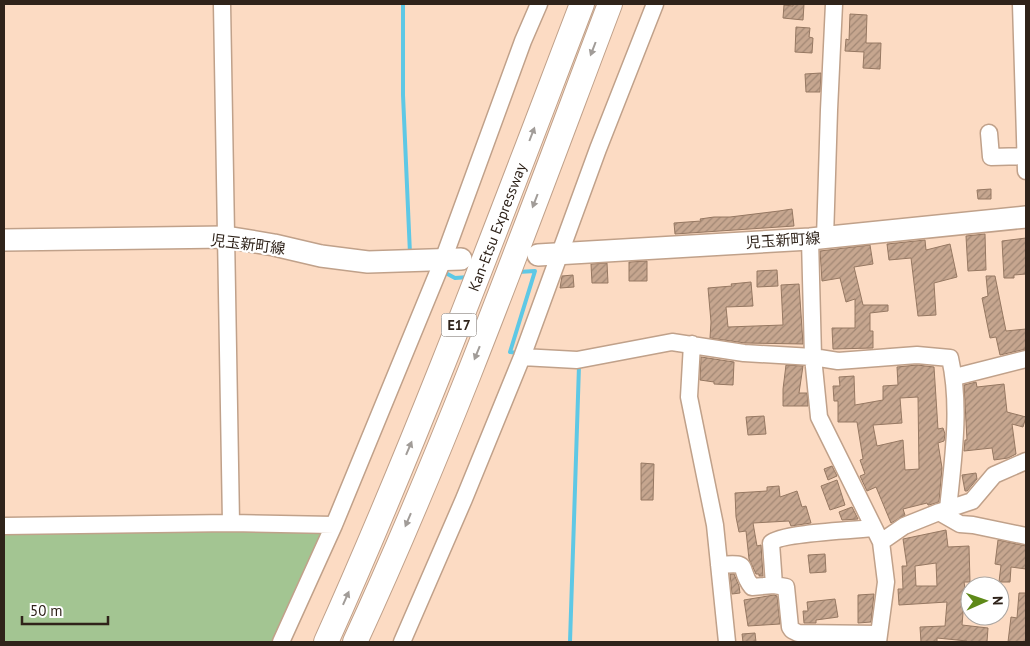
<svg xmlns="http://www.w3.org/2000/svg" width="1030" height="646" viewBox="0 0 1030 646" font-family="'PT Sans','Noto Sans JP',sans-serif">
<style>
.green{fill:#a3c592}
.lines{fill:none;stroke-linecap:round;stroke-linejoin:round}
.stream{stroke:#5ec8e5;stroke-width:4}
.building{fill:url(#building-hatch);stroke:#967862;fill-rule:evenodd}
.minor-casing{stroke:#c0a18a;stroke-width:19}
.major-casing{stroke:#c0a18a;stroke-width:24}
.highway-casing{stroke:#c0a18a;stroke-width:26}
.minor{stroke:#fff;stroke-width:16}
.major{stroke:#fff;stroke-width:21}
.highway{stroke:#fff;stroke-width:24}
.oneway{fill:#a19c98}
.labels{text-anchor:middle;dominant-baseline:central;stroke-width:4.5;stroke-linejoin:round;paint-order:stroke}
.shield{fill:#fff;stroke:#6d655f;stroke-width:1}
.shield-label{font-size:14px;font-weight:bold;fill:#2f231a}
.street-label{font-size:15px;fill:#2f231a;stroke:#fff}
</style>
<defs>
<pattern id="building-hatch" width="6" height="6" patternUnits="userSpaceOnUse" patternTransform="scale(1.25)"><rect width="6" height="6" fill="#c6a68f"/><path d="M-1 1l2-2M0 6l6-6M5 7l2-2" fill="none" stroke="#a18774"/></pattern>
</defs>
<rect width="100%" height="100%" fill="#fcdbc3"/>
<!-- green -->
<path class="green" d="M328,529L274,642H4V532Z"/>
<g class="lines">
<!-- stream -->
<path class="stream" d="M403,4V95L410,254
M442,271L455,278L469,277
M518,272L535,271L510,352L519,353
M570,642L579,366L576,365"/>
</g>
<!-- building -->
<path class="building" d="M793,4H804L803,20L783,18L784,5L793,6Z
M850,14L867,15L866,43H881L880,69L863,68L864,52L845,51L846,39L849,40Z
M796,27L810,28L809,37L813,38L812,53L795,52Z
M821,73L820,92H806L805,74Z
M991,189V199H978L977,190Z
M792,209L794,226L675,234L674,223L701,221L700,219L714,217H730L779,211Z
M985,234L986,270L968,271L966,236Z
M1026,238V274L1014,275V278H1004L1002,241Z
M925,240L926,250L950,244L957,277L934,283L936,315L918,316L911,258L889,260L887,244Z
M870,245L873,264L854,267L863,305H888V311L870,313V331H873V348L833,349L832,328H855V299L846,302L840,278L822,281L820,251Z
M647,261V281H629V262Z
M607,263L608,283H592L591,264Z
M777,270L778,286L757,287V271Z
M573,275L574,287L560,288L562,276Z
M986,276H995L1006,331L1026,329V349L1000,355L996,337L990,338L982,298L988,296Z
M751,282L753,306L726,307L728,327L783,325L781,285L799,284L803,344L745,343L710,338L711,322L708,288L732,286L731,284Z
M701,357L734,362L733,385L714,384V382L700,380Z
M786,365L803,366L799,393H807L808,406H783V389Z
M917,365L934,367L938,429L943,428L945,434L944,441L938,443L942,468L939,502L929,505H928L927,503L903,509L905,515L891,523L876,487L867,491L860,476L865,474L860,460L863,459L857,422H838V401H834L833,386H840L839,377L854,376L855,405L883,400V386L898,385L897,367ZM918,397L919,469L905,470L903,440L877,446L873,425L902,423L900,398Z
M976,382L977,387L1004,384L1007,412L1026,417L1023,427L1012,424L1016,454L1008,458L994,460L992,448L964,451L965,440H967L964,385Z
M764,416L766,434L748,435L746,417Z
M641,463L654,464L653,500H641Z
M832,466L837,476L828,480L824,469Z
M976,473L977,479L967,491H965L962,475Z
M837,480L845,505L830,510L821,486Z
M779,486L780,497L797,491L802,507L806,506L811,523L791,526L789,521L753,523L757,546L761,545L763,576H759V574H756L749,559L746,531L739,532L736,517L735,493L767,491V487Z
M852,507L858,519L842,520L839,512Z
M946,530L948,547L969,546L970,582H964L967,601H964L962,625L988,628L987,642H967V641L937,638V642H921L920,627L945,626L947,602L899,605L898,589H903L902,566H907L903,539ZM936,563L937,586H916L915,566Z
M998,540L1026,546V569L1011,567L1010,582H999L1001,565L995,564Z
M825,554L826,572L810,573L808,555Z
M730,574H734L739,586L740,593L732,594Z
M1019,593H1026V642H1008L1011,617L1017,618Z
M874,594L871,622L858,623V595Z
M774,595L777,596L780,624L748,626L744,600Z
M835,599L838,617L816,620V623H804L803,611H808L807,602Z
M755,633L756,642H743L742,634Z"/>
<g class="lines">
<!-- minor casing -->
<g class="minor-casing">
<path id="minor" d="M222,4L231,523
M1021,4L1026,171
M989,133L991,157L1025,156
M825,238L829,110L834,4
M810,239L813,357L819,417L881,542L886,582L878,642
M692,344L689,397L715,525L727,642
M522,357L577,360L672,342L744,353L813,357L838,361L917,355L950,358C961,406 953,460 948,509
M955,377L1026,359
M939,512L960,524L973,525L1026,536
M4,526L231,523L334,525
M874,528C856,530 780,533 771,543L774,585L786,587L790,627L792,630L798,633L879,634
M881,542L904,526L939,512L972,501L994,475L1026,461
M719,565C754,562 736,567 752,587L774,585
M281,642L334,525L443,260L523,41L539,4
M402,642L464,499L522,357L598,149L655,4"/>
</g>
<!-- major casing -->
<g class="major-casing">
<path id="major" d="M4,240L226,237L274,245L321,256L368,262L461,259
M538,255L810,239L1026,217"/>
</g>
<!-- highway casing -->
<g class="highway-casing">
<path id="highway" d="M326,642C420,433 500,218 582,4
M355,642C451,434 529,218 610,4"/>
</g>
<!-- minor -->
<use href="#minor" class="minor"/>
<!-- major -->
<use href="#major" class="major"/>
<!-- highway -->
<use href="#highway" class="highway"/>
</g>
<!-- one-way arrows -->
<defs><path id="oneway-solid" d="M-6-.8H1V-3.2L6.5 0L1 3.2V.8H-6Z" transform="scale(1.25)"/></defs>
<g class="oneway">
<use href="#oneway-solid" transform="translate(593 49) rotate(111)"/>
<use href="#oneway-solid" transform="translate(532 134) rotate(-69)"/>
<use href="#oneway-solid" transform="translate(535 201) rotate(111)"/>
<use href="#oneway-solid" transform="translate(477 353) rotate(112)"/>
<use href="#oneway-solid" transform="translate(409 448) rotate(-67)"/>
<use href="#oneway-solid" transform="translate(408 520) rotate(113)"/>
<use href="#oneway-solid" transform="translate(346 598) rotate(-66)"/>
</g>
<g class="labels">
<!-- shield labels -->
<rect class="shield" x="441.5" y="313.5" width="35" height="23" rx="4"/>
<g class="shield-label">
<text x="459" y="325">E17</text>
</g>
<!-- street labels -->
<g class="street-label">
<text transform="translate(497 227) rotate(-69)">Kan-Etsu Expressway</text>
<text transform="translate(783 240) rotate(-4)">児玉新町線</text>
<text transform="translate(248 244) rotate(7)">児玉新町線</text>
</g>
</g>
<!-- border -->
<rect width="1030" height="646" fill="none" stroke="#2f231a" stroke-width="10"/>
<!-- north arrow -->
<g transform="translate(985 601) rotate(88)"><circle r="24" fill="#ffffff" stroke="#aca7a3"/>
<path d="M0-4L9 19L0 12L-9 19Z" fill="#5e8918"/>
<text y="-8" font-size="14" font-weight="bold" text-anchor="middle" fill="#2f231a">N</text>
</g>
<!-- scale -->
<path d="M22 616v8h86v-8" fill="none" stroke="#2f231a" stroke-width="2.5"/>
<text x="30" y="616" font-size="15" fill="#2f231a" stroke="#ffffff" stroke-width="4" paint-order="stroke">50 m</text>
</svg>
